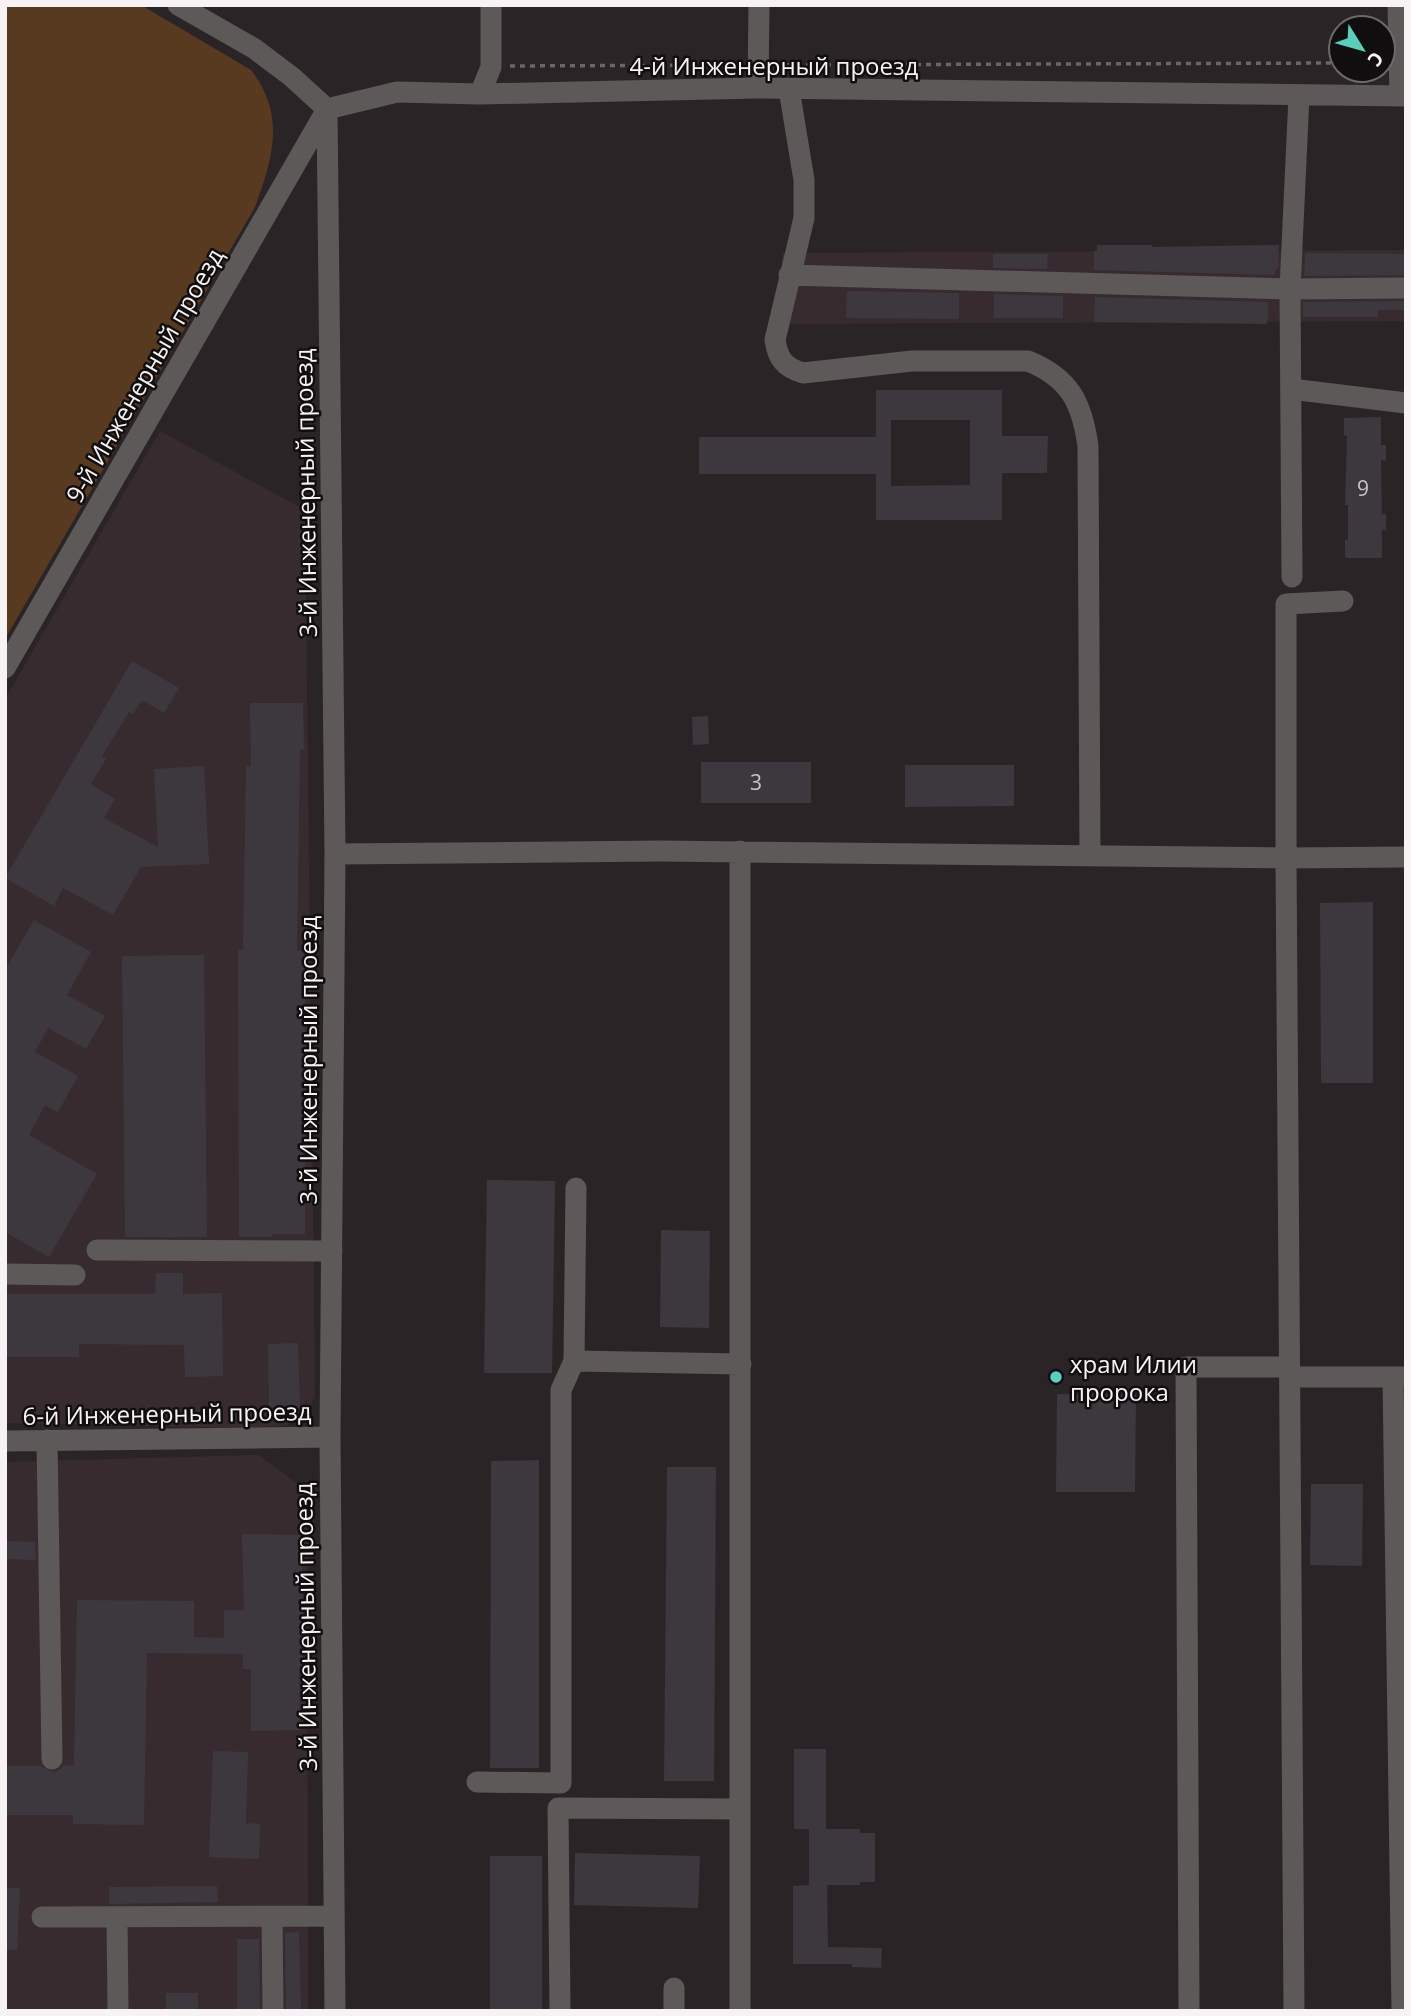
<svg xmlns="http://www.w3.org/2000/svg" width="1411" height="2016" viewBox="0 0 1411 2016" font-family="'Open Sans',sans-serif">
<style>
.built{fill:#382b30}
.green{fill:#583a20}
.building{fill:#3c383e;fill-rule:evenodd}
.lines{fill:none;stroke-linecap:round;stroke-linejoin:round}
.path{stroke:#6b6567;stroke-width:3.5;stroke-dasharray:5 5;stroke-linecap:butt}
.minor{stroke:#5c5958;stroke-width:21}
.poi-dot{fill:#5bcebc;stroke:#110e0f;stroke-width:2.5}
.labels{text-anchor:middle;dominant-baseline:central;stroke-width:5;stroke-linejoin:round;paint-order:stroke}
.number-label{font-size:21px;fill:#c8c4c6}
.street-label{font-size:24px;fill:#f7f2f4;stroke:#110e0f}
.poi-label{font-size:24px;fill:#f7f2f4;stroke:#110e0f;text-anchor:start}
</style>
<rect width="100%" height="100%" fill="#2b2427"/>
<!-- built -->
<path class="built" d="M1406,250V321L782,324V253Z
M160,431L305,510L315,1396L305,1416L287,1425L250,1428L5,1423V699Z
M259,1455L307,1491L308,2011H5V1462Z"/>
<!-- green -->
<path class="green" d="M5,5H141L251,70C286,116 273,157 255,207L5,639Z"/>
<!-- building -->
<path class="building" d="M1097,245H1152V247L1279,245L1278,269H1275V275L1094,270V251H1097Z
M1305,253L1406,254V275L1304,276Z
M993,254H1048L1047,269L993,268Z
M847,291L959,293V319L846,318Z
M994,294L1063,296V318H994Z
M1095,297L1268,302V318L1267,324L1094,322Z
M1406,301V310H1378V317H1303V302Z
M876,390H1002V436H1048L1047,473H1002V520H876V474H699V437H876ZM891,420H970V485L891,486Z
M1381,417V445H1386V461L1381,460L1382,514H1386V530H1382V558H1348L1345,557V540H1348V505H1345L1347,436L1344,435V418Z
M132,661L179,688L164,713L142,700L133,714L129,712L102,756L106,759L91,784L115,799L104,818L158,847L154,769L204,766L209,864L141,867L113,915L63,888L54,906L5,878Z
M250,703H303L304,749H300L297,951H305V1234H272V1237H239L238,950H243L246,766L251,767Z
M708,716L709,744L693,745L692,717Z
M701,762H811V803H701Z
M905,765H1014V806L905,807Z
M1373,902V1083H1321L1320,903Z
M34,920L91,952L67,995L105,1016L86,1049L48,1028L35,1052L78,1076L58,1112L45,1105L29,1135L97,1174L49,1257L5,1232V970Z
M204,955L207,1237H125L122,956Z
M487,1180L555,1181L552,1373H484Z
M661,1230L710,1231L709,1328L660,1327Z
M156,1273H183V1294L222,1293L223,1376L185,1377L184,1345L79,1344V1357H5V1294H155Z
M298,1343L300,1408L269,1409L268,1344Z
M1057,1394L1136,1395L1135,1492H1056Z
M539,1460V1768H490L491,1461Z
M667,1467H716L714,1781H664Z
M1311,1484H1363L1362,1566L1310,1565Z
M242,1534L302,1535L303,1666H299L300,1730L251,1731V1669H243V1654L147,1653L144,1825L73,1824V1815H5V1766H41L52,1772L58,1771L63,1766L74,1765L77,1600L194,1601V1637L224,1638V1610H244Z
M5,1541L35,1542L36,1560L5,1559Z
M794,1749H826V1829H860V1833H875V1882H860V1885H827L828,1947L882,1948L881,1968L852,1967V1964H793V1886L809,1885V1829H794Z
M213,1751L248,1752L246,1823L260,1824L259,1859L209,1857Z
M575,1853L700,1856L698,1908L574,1905Z
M490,1856H542V2011H490Z
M217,1886L218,1902L109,1904V1887Z
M5,1888H20L17,1950H5Z
M299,1932L301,2011H286L285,1933Z
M237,1939H259L260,2011H237Z
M166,1993H198V2011H166Z"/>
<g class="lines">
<!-- path -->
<path class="path" d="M776,65L1341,63
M510,66L740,65"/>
<!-- minor -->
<path class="minor" d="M178,5L255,49L292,77L327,109
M1398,5L1400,96
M758,88L759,5
M789,89L804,180V218L775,340C778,359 784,367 803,373L912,361H1028C1070,378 1082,403 1088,446L1090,856
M480,94L491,67V5
M327,109L335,854L330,1437L335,2011
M327,109L397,92L480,94L758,88L1406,96
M789,275L1290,289L1406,288
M1291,389L1406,403
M1292,577L1290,289L1299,96
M5,668L326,111
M335,854L661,851L1286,858L1406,857
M576,1188L574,1361L741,1364
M97,1250L332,1251
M5,1274L75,1275
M1290,1377H1406
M1393,1377L1402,2011
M47,1440L52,1759
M5,1441L330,1437
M477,1782L561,1783V1390L574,1361
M272,1916L273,2011
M42,1917L334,1916
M117,1917L118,2011
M560,2011L558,1808L740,1809
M674,2011V1988
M740,2011V851
M1189,2011L1186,1367H1290
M1294,2011L1286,858V604L1343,601"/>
</g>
<!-- markers -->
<circle class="poi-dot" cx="1056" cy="1377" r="7"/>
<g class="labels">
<!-- number labels -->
<g class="number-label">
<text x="1363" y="488">9</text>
<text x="756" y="782">3</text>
</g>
<!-- street labels -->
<g class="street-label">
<text x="774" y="65">4-й Инженерный проезд</text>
<text transform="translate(144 375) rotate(-60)">9-й Инженерный проезд</text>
<text transform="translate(305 493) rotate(-91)">3-й Инженерный проезд</text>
<text transform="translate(307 1060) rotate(-90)">3-й Инженерный проезд</text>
<text transform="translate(167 1413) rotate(-1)">6-й Инженерный проезд</text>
<text transform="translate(305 1627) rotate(-91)">3-й Инженерный проезд</text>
</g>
<!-- poi labels -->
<g class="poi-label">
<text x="1070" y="1363">храм Илии<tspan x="1070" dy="28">пророка</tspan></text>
</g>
</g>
<!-- border -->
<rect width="1411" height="2016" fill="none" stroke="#f7f2f4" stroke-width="14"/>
<!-- north arrow -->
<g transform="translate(1362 49) rotate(127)"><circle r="33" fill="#110e0f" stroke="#6d696b" stroke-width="2"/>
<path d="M0-5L12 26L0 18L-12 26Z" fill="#5bcebc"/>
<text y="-10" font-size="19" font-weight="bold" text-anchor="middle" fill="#f7f2f4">С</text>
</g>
</svg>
